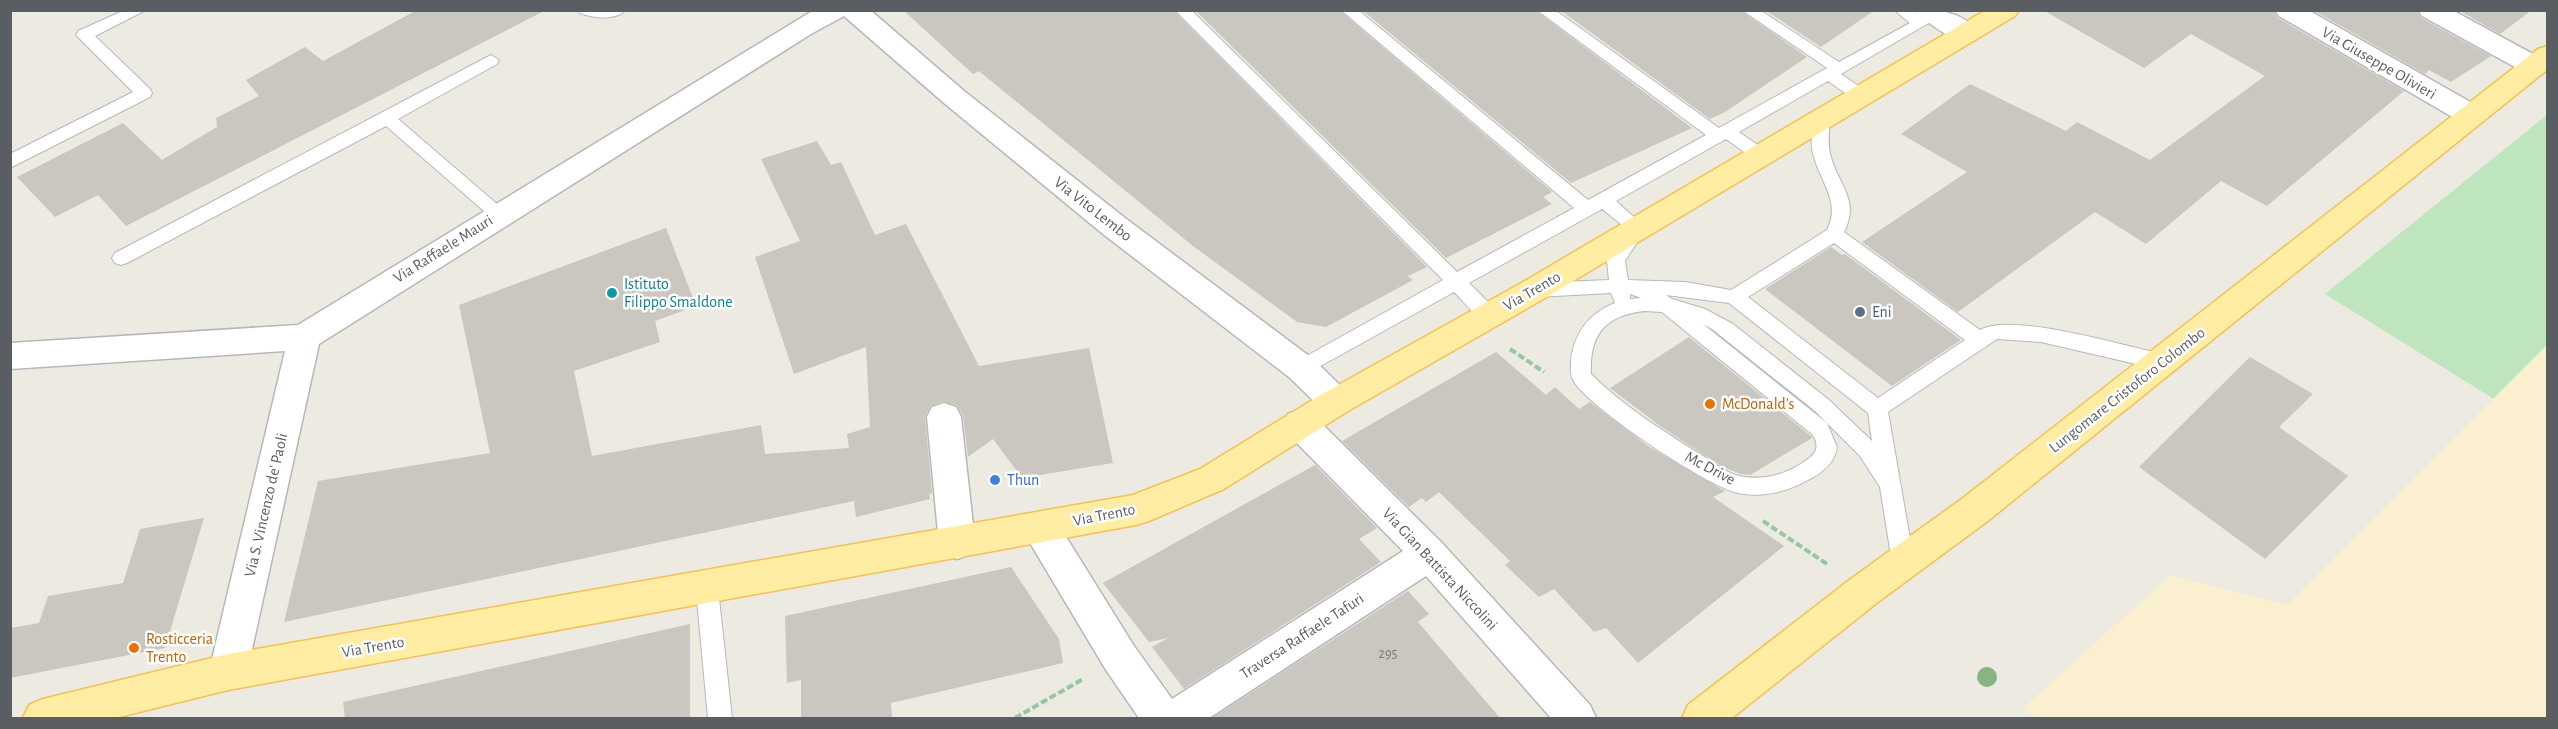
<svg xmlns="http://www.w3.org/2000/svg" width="2558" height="729" viewBox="0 0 2558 729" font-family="'Alegreya Sans',sans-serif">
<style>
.green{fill:#bee5bd}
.sand{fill:#faefcf}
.building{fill:#cac6c0}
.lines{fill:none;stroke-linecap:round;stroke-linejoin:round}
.service-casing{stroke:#b4b8bc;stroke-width:2}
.minor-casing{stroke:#b4b8bc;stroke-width:3}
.primary-casing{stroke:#f3c154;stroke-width:3}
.path{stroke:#96c6a2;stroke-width:4;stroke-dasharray:7 3;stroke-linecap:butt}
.service{fill:#fff;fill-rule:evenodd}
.minor{fill:#fff;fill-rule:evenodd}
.primary{fill:#ffeda4;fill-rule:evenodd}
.tree{fill:#87b482}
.culture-dot{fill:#0f9aa8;stroke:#fff;stroke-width:2}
.service-dot{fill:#5c6f8a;stroke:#fff;stroke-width:2}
.food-dot{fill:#e8710a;stroke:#fff;stroke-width:2}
.shop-dot{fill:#3f7fe0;stroke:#fff;stroke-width:2}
.labels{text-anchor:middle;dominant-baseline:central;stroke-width:5;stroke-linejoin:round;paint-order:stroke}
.number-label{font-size:14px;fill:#76787a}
.street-label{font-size:16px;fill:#5a5e62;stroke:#fff}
.culture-label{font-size:16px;fill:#0d838f;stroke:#fff;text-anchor:start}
.service-label{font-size:16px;fill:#4e5e75;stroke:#fff;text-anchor:start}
.food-label{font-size:16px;fill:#c56008;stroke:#fff;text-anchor:start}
.shop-label{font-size:16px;fill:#366cbe;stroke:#fff;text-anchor:start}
</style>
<rect width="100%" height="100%" fill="#edeae1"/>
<!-- green -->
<path class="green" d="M2547,115V345L2494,399L2325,294Z"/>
<!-- sand -->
<path class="sand" d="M2547,345V718H2037L2024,707L2171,575L2287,605Z"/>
<!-- building -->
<path class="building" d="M417,10H546L126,226L98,195L55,217L17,177L123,123L162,160L217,127L216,118L259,96L246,80L305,47L323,61Z
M903,10H1173L1427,267L1408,276L1413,280L1326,327L1297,322L1193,246L979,71L973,74Z
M1195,10H1339L1552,192L1543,197L1552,204L1446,258Z
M1362,10H1535L1692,128L1571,183Z
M1560,10H1740L1807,57L1725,112L1710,119Z
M1765,10H1875L1821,47Z
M2043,10H2273L2278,18L2404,91L2267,206L2221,181L2146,244L2095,212L1958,312L1862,242L1967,172L1901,134L1970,84L2066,131L2077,122L2150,160L2265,76L2191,34L2144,68Z
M2313,10H2416L2421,18L2491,56L2451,82L2429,70L2425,74Z
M2458,10H2532L2500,34Z
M817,141L831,165L841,162L875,235L906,224L979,366L1089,348L1113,463L1022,478L993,439L968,457L963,416L957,405L943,401L930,406L925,417L932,493L929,494L930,499L856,517L854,501L284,622L318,481L490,453L459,305L666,228L696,306L655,321L660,342L574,371L592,456L761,425L765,454L849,448L847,434L870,427L866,347L794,374L755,257L800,241L761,159Z
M1831,247L1842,255L1845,254L1961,340L1892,386L1765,289Z
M1689,337L1811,436L1812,438L1750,475L1740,474L1721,466L1660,426L1610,388Z
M1496,352L1546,395L1555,387L1579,409L1590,402L1648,446L1725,491L1713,497L1784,546L1638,663L1606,628L1594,632L1554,589L1539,597L1505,565L1510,561L1439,492L1426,502L1422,498L1409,507L1342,441Z
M2250,357L2313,394L2279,427L2348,476L2265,559L2139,467Z
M1315,465L1377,528L1359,539L1381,562L1184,689L1152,647L1168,638L1149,642L1103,583Z
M204,518L165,648L10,678V628L39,623L48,596L123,583L140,529Z
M1011,567L1059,639L1063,663L891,703L892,718H801V680L787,683L785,616Z
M1408,591L1429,614L1418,622L1500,718H1212Z
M690,624V718H345L343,702Z"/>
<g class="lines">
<!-- service casing -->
<g class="service-casing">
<path id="service" d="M125,10H146L95,36L150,89L152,93L150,97L10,168V154L133,92L76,35L78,31Z
M578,10H626C615,21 593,18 580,13Z
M1175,10H1191L1457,272L1574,208L1341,10H1358L1588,200L1706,135L1537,10H1555L1719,128L1827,68L1742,10H1760L1839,62L1910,23L1894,10H1913L1921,16L1931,10H1951L1841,74L1867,92L1869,96L1867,100H1855L1828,81L1739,132L1766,151L1769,155L1766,159H1754L1726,139L1616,201L1646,228L1625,261L1628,280L1685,282L1731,290L1827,230C1841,202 1821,183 1814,157C1810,145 1812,132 1814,119L1816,115H1828L1830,119C1829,131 1827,145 1831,157C1839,186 1860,200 1844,232L1980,330C2013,312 2123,346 2162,354L2169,357L2172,362L2169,367L2162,370L2041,342L1997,339L1888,412L1914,562L1911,569L1903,571L1895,569L1892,562L1880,487L1860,456L1815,411L1712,329L1703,324L1827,423L1837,447C1835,463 1822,473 1808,480C1787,492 1761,498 1738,493C1708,487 1586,406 1573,380C1570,374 1571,367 1571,362C1573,334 1589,313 1615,303L1611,293L1536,297L1529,295L1527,290L1529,285L1536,283L1609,280L1607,261L1627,229L1602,209L1469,283L1496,310L1498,315L1496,320C1479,325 1465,302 1454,292L1308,373L1301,376L1294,373L1291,368L1294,363L1443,280ZM1834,243L1965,340L1878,398L1748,297ZM1630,294L1641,298L1630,299ZM1666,295L1729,303L1868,413L1872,441L1829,400L1733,324L1705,309L1672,299ZM1645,311L1662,312L1813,435C1820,447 1816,454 1805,461C1786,475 1762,481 1739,476C1726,473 1714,463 1703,456C1663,431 1624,407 1591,374C1589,334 1606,315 1645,311Z
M491,55L499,60L497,64L398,119L504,210L507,214L504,218L498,220L492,218L386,126L127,263L121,265L115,263L112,258L115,253Z
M707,579L715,582L718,589L732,718H708L696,589L699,582Z"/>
</g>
<!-- minor casing -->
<g class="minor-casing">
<path id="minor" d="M814,10H870L964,91L1125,218L1313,359L1348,393L1353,402L1348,411L1336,415L1324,411L1289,377L1103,234L944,103L844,16L811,34L319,344L247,672L242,685L228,690L214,685L209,672L285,351L10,369V343L298,325Z
M1915,10C1939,10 1964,11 1979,34L1975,40C1955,45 1936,27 1919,16Z
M2275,10H2308L2481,108L2485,115L2481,122L2471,124L2461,122L2279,16Z
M2418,10H2452L2544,60L2548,66L2544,72L2534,75L2524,72L2422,16Z
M944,403L956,407L961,417L975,543L970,554L957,559L944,554L939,543L927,417L932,407Z
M1300,410L1312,414L1442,543L1590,705L1596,718H1551L1426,576L1209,718H1139L1106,670L1027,538L1022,527L1027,516L1040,512L1053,516L1134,646L1172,699L1403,551L1288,434L1283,424L1288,414Z"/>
</g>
<!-- primary casing -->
<g class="primary-casing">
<path id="primary" d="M1986,10H2019L2015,16L1545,298L1348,411L1224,489L1149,521L1136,525L228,690L115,718H23L29,705L43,699L228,654L1133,495L1200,469L1324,393L1523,282Z
M2548,46V69L1989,520L1878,602L1732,718H1682L1688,705L1852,578L1963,498L2538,49Z"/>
</g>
<!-- path -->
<path class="path" d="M1510,349L1544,372
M1763,521L1827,564
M1015,718L1083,679"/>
<!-- service -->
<use href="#service" class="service"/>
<!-- minor -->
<use href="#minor" class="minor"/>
<!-- primary -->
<use href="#primary" class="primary"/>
</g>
<!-- trees -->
<circle class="tree" cx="1987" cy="677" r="10"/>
<!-- markers -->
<circle class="culture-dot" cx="612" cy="293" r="6"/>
<circle class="service-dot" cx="1860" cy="312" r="6"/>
<g class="food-dot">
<circle cx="1710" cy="404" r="6"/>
<circle cx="134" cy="648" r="6"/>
</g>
<circle class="shop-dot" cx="995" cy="480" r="6"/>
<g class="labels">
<!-- number labels -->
<g class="number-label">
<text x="1388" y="654">295</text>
</g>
<!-- street labels -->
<g class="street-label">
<text transform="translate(2379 63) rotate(30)">Via Giuseppe Olivieri</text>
<text transform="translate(1093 209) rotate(38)">Via Vito Lembo</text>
<text transform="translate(443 249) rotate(-32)">Via Raffaele Mauri</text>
<text transform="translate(1532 291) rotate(-30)">Via Trento</text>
<text transform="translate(2127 390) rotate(-38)">Lungomare Cristoforo Colombo</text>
<text transform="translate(1710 468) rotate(28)">Mc Drive</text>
<text transform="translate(266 505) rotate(-77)">Via S. Vincenzo de' Paoli</text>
<text transform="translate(1104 515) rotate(-11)">Via Trento</text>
<text transform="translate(1440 569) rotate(47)">Via Gian Battista Niccolini</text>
<text transform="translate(1302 636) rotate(-33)">Traversa Raffaele Tafuri</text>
<text transform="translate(373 647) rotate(-10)">Via Trento</text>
</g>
<!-- culture labels -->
<g class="culture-label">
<text x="624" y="284">Istituto<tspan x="624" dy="18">Filippo Smaldone</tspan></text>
</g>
<!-- service labels -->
<g class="service-label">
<text x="1872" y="312">Eni</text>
</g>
<!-- food labels -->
<g class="food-label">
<text x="1722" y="404">McDonald's</text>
<text x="146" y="639">Rosticceria<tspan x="146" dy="18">Trento</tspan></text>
</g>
<!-- shop labels -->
<g class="shop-label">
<text x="1007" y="480">Thun</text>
</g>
</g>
<!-- border -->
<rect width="2558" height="729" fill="none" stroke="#5a5e62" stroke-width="24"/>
</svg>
